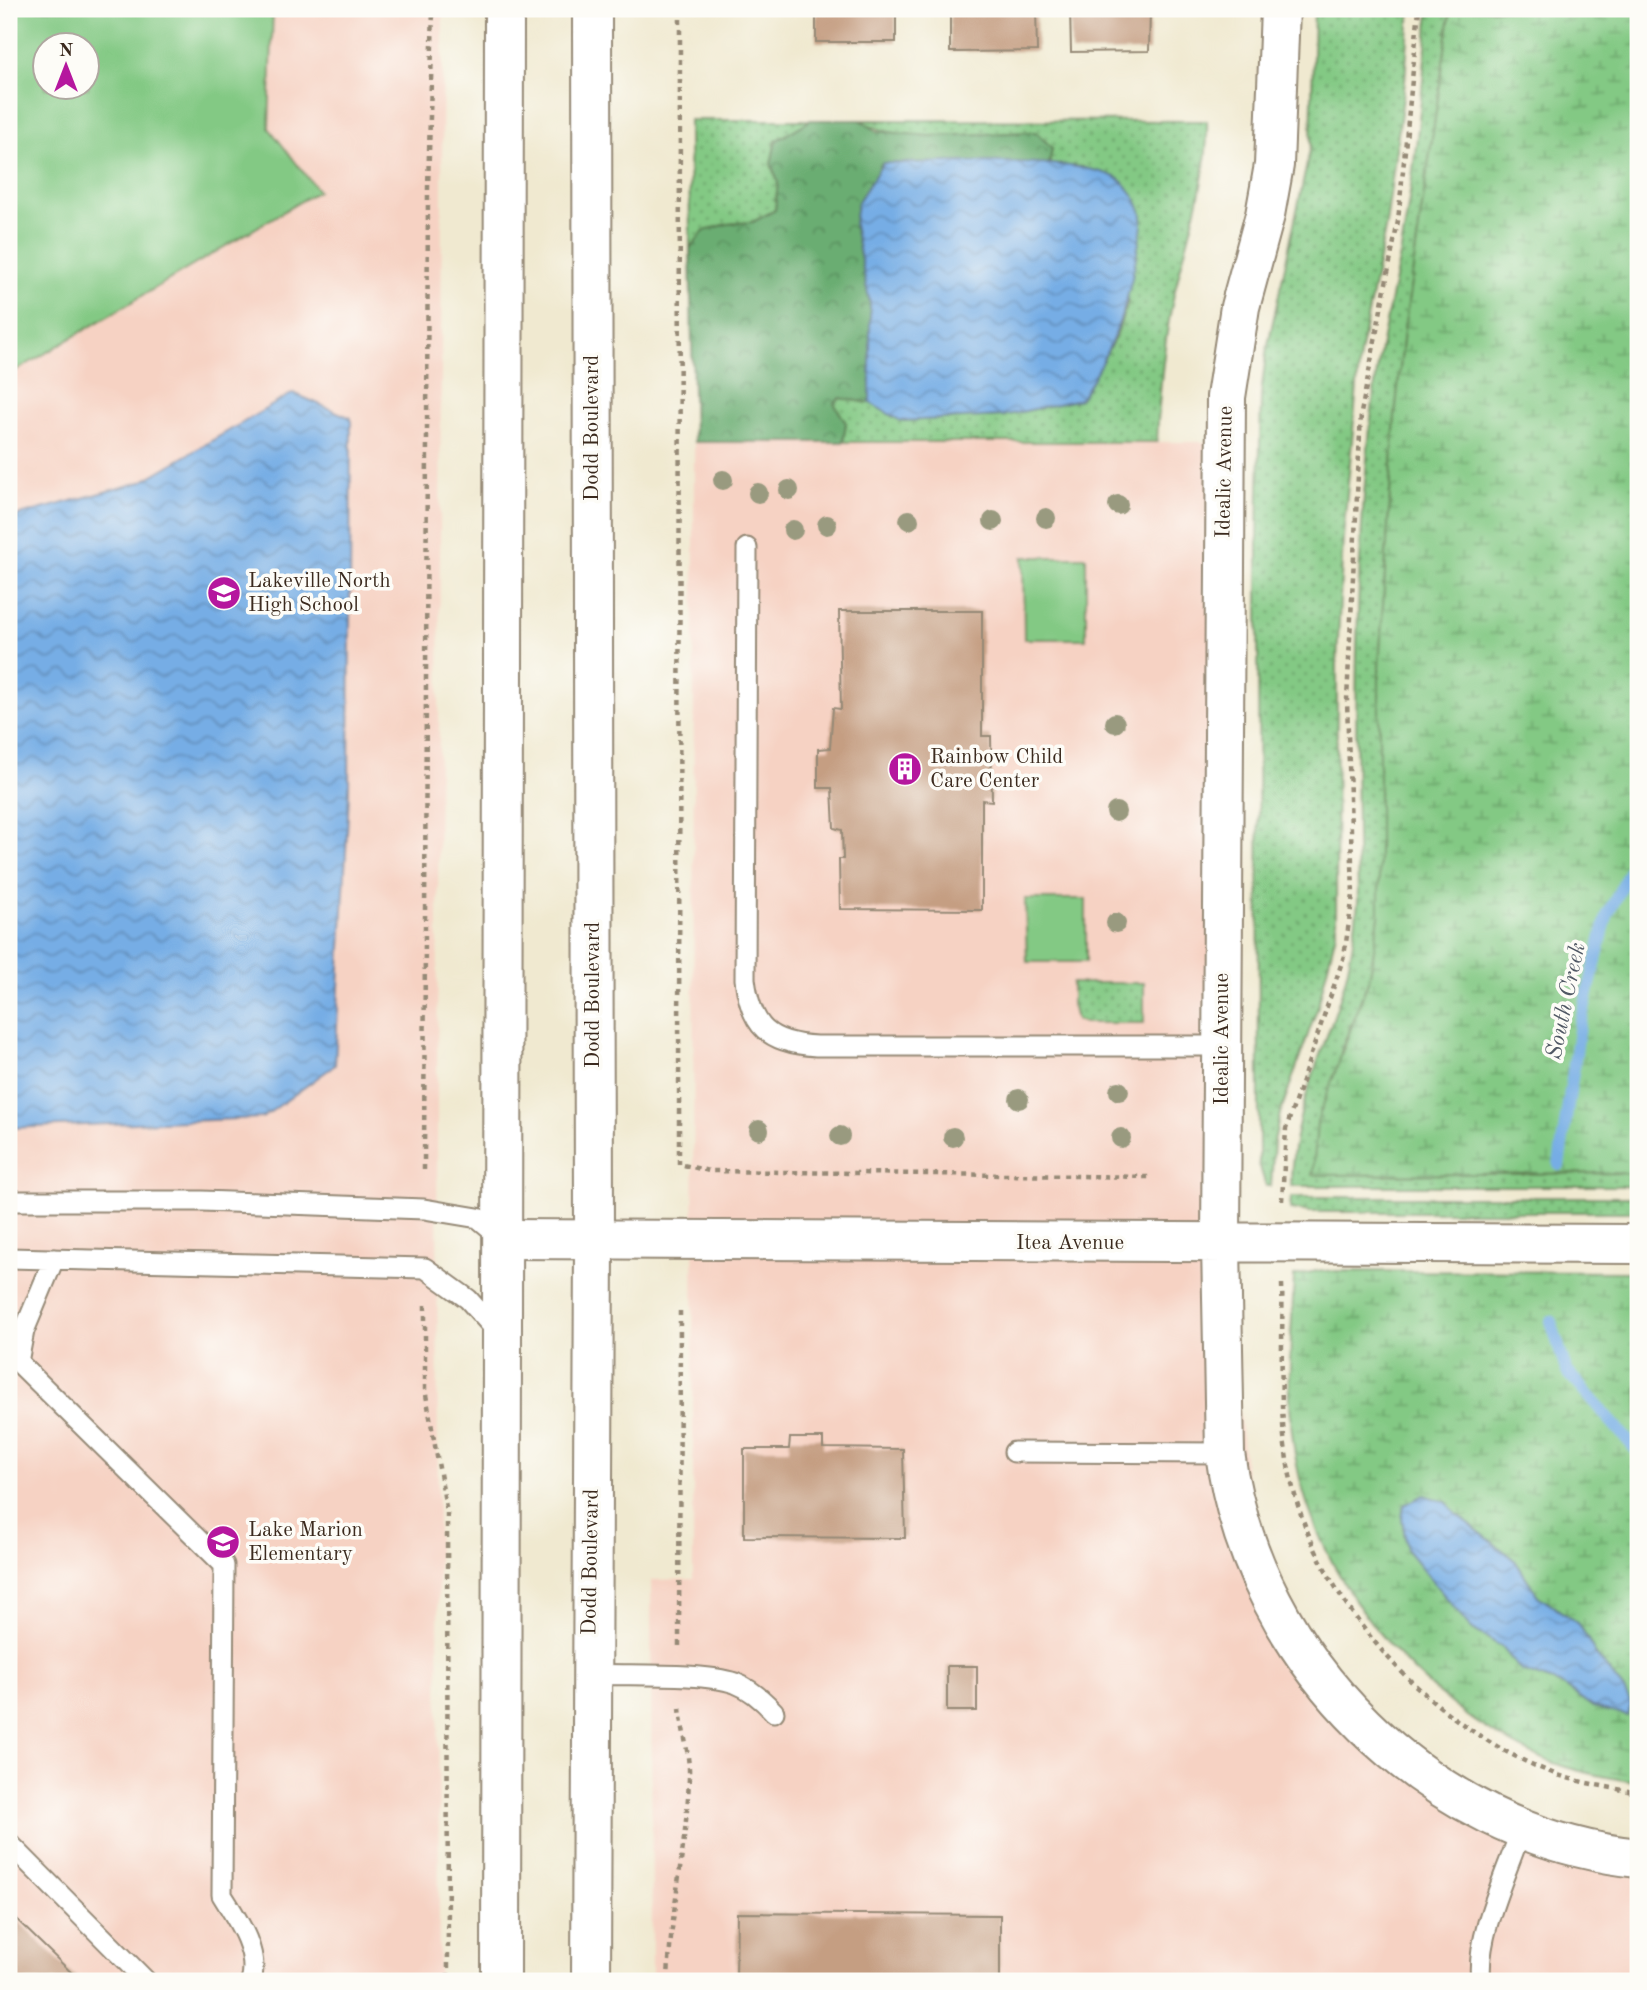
<svg xmlns="http://www.w3.org/2000/svg" width="1647" height="1990" viewBox="0 0 1647 1990" font-family="'Old Standard TT',serif">
<style>
.built{fill:#f6d2c3;fill-rule:evenodd}
.grass{fill:url(#grass-dots);stroke:#5f7a51;stroke-width:2}
.forest{fill:url(#forest-crowns);stroke:#526c48;stroke-width:2}
.wetland{fill:url(#wetland-marsh);stroke:#5f7a51;stroke-width:2;fill-rule:evenodd}
.park{fill:#83c984;stroke:#5f7a51;stroke-width:2;fill-rule:evenodd}
.water{fill:url(#water-waves);stroke:#586c82;stroke-width:2}
.lines{fill:none;stroke-linecap:round;stroke-linejoin:round}
.stream{stroke:#76ade5;stroke-width:12}
.building{fill:#c59e82}
.service-casing{stroke:#968a77;stroke-width:23}
.minor-casing{stroke:#968a77;stroke-width:42}
.secondary-casing{stroke:#968a77;stroke-width:42}
.path{stroke:#968a77;stroke-width:4.5;stroke-dasharray:5 5;stroke-linecap:butt}
.service{stroke:#fff;stroke-width:19}
.minor{stroke:#fff;stroke-width:38}
.secondary{stroke:#fff;stroke-width:38}
.tree{fill:#999a7f}
.labels{text-anchor:middle;dominant-baseline:central;stroke-width:7;stroke-linejoin:round;paint-order:stroke}
.street-label{font-size:21px;fill:#3b2a1e;stroke:#fdfcf7}
.poi-label{font-size:21px;fill:#3b2a1e;stroke:#fdfcf7;text-anchor:start}
.water-label{font-size:23px;font-style:italic;fill:#505864;stroke:#fdfcf7}
</style>
<defs>
<pattern id="grass-dots" width="8" height="8" patternUnits="userSpaceOnUse" patternTransform="scale(1.75)"><rect width="8" height="8" fill="#83c984"/><path d="M2 2h.1M6 6h.1" fill="none" stroke="#6ca36b" stroke-width="1.8" stroke-linecap="round"/></pattern>
<pattern id="forest-crowns" width="20" height="18" patternUnits="userSpaceOnUse" patternTransform="scale(1.75)"><rect width="20" height="18" fill="#6aad72"/><path d="M2 6a3 3 0 1 1 6 0M12 15a3 3 0 1 1 6 0" fill="none" stroke="#588d5d"/></pattern>
<pattern id="wetland-marsh" width="20" height="14" patternUnits="userSpaceOnUse" patternTransform="scale(1.75)"><rect width="20" height="14" fill="#83c984"/><path d="M1 5h8M5 5V1M11 12h8M15 12V8" fill="none" stroke="#6ca36b"/></pattern>
<pattern id="water-waves" width="16" height="10" patternUnits="userSpaceOnUse" patternTransform="scale(1.75)"><rect width="16" height="10" fill="#76ade5"/><path d="M0 5q4-4 8 0t8 0" fill="none" stroke="#628db9"/></pattern>
</defs>
<rect width="100%" height="100%" fill="#fdfcf7"/>
<filter id="ink" filterUnits="userSpaceOnUse"><feTurbulence type="fractalNoise" baseFrequency=".0143" numOctaves="2"/><feDisplacementMap in="SourceGraphic" scale="14" xChannelSelector="R" yChannelSelector="G"/><feConvolveMatrix kernelMatrix="1 2 1 2 8 2 1 2 1" color-interpolation-filters="sRGB"/></filter>
<filter id="wash" filterUnits="userSpaceOnUse"><feTurbulence type="fractalNoise" baseFrequency=".00686" numOctaves="4" result="noise"/><feDisplacementMap in="SourceGraphic" scale="28" xChannelSelector="R" yChannelSelector="G"/><feGaussianBlur stdDeviation="1.57" result="paint"/><feColorMatrix in="noise" values="0 0 0 0 0 0 0 0 0 0 0 0 0 0 0 0 0 1.4 0 .05"/><feComposite in="paint" operator="in"/></filter>
<g filter="url(#wash)">
<rect width="100%" height="100%" fill="#f0e9d0"/>
<!-- built -->
<path class="built" d="M9,9H443L437,1099L439,1981H9ZM46,46H88V88H46Z
M694,442H1225L1221,1245L1255,1559L1415,1771L1638,1858V1981H652L651,1580L693,1579Z"/>
<!-- grass -->
<path class="grass" d="M1314,9H1410L1405,82L1386,224L1360,354L1343,538L1337,661L1336,933L1318,1006L1280,1114L1274,1141L1271,1186H1266L1259,1164L1258,538L1261,395L1266,354L1311,145Z
M1429,9H1451L1404,331L1395,417L1379,668V917L1370,976L1342,1048L1313,1175L1635,1173H1638V1186H1291C1291,1114 1323,1055 1343,988C1351,960 1355,931 1358,902C1355,729 1353,557 1375,385C1381,340 1392,295 1401,250C1415,170 1423,89 1429,9Z
M689,120H811L776,141L771,164L778,182L775,210L753,222L727,224L704,231L690,248Z
M860,120L1207,121C1209,182 1186,240 1173,299C1163,347 1159,394 1157,442H843L846,423L833,403L840,398L870,403L901,421L1003,416L1080,399L1116,336L1128,302L1083,167L1049,165L1052,148L1036,132C984,132 904,148 860,120Z
M1072,983H1144V1023H1085L1076,1020L1072,1004Z
M1291,1197H1638V1212H1310L1290,1209Z"/>
<!-- forest -->
<path class="forest" d="M811,120H860L877,131L929,136L1036,132L1052,148L1049,165L883,163L857,203L854,225L870,304V403L840,398L834,403L846,423L843,442H694L690,248L704,231L727,224L753,222L775,210L778,182L771,164L776,141Z"/>
<!-- wetland -->
<path class="wetland" d="M1451,9H1638V1173L1313,1175L1317,1122L1370,976L1379,917V668L1395,417L1404,331Z
M1316,1271L1638,1272V1783C1607,1777 1575,1772 1546,1760C1419,1707 1310,1578 1293,1441C1286,1387 1292,1330 1294,1276ZM1446,1502L1456,1514L1514,1559L1538,1596L1579,1624L1597,1656L1624,1690L1593,1707L1562,1685L1521,1671L1502,1647L1471,1628L1441,1588Z"/>
<!-- park -->
<path class="park" d="M9,9H273L269,128L318,191L9,375ZM46,46H88V88H46Z
M1023,557H1086V639H1024Z
M1025,899H1086V962H1027Z"/>
<!-- water -->
<path class="water" d="M883,163C940,163 1068,155 1115,177C1126,182 1137,199 1141,210C1145,224 1138,244 1136,258C1126,314 1111,351 1080,399L1003,416L901,421L870,403V304L854,225L857,203Z
M293,393L351,418L349,794L335,1065L262,1118L9,1128V518L141,482Z
M1424,1495L1446,1502L1456,1514L1514,1559L1538,1596L1579,1624L1597,1656L1624,1690L1631,1704L1628,1716L1593,1707L1562,1685L1521,1671L1502,1647L1471,1628L1407,1550L1402,1518L1404,1505Z"/>
<g class="lines">
<!-- stream -->
<path class="stream" d="M1559,1165L1580,1025L1607,916L1638,854
M1551,1321L1566,1370L1638,1452"/>
</g>
<g id="blocks">
<!-- building -->
<path class="building" d="M816,9H896V42H816Z
M950,9H1036L1037,51L950,52Z
M1070,9H1150L1149,51L1071,52Z
M839,611H982V736H991L992,801L982,800V910L840,909L839,859H843L842,830L834,828L832,788H818V749L830,748L833,708L841,709Z
M790,1438H823V1448L903,1449L905,1538L744,1537V1449H789Z
M947,1666H977V1711H947Z
M9,1912L80,1981H9Z
M737,1913L1000,1915V1981H736Z"/>
</g>
</g>
<g filter="url(#ink)">
<use href="#blocks" fill-opacity="0" stroke="#968a77" stroke-width="2"/>
<g class="lines">
<!-- service casing -->
<g class="service-casing">
<path id="service" d="M747,548L745,979C751,1027 768,1043 816,1046H1222
M9,1201H202L424,1209L478,1218L502,1238
M9,1258L425,1268L468,1299L500,1335
M54,1259L24,1331L18,1362L224,1565L222,1895C237,1919 260,1952 251,1981
M1014,1452L1225,1453
M589,1674C629,1676 701,1672 735,1683C751,1689 763,1700 774,1712
M9,1843L146,1981
M1481,1981C1475,1936 1507,1873 1521,1830"/>
</g>
<!-- minor casing -->
<g class="minor-casing">
<path id="minor" d="M1280,9L1274,165L1265,215L1240,307L1226,397L1221,1245L1225,1453C1253,1661 1430,1836 1638,1858
M503,1239L1638,1244"/>
</g>
<!-- secondary casing -->
<g class="secondary-casing">
<path id="secondary" d="M501,1981L504,9
M591,1981L594,1238L592,9"/>
</g>
<!-- path -->
<path class="path" d="M680,9L679,1164L709,1171L1152,1177
M424,1170L428,188L433,9
M1282,1201L1286,1129L1344,956L1353,895L1347,700L1361,413L1398,221L1419,9
M1282,1284C1284,1348 1276,1416 1291,1480C1320,1606 1431,1726 1550,1772C1578,1783 1609,1787 1638,1793
M425,1305V1389L447,1513L448,1981
M679,1646L680,1310
M668,1981C670,1913 687,1846 689,1777C690,1754 682,1731 680,1708"/>
<!-- service -->
<use href="#service" class="service"/>
<!-- minor -->
<use href="#minor" class="minor"/>
<!-- secondary -->
<use href="#secondary" class="secondary"/>
</g>
<!-- trees -->
<g class="tree">
<circle cx="723" cy="480" r="10"/>
<circle cx="789" cy="490" r="10"/>
<circle cx="758" cy="493" r="10"/>
<circle cx="1118" cy="505" r="10"/>
<circle cx="1046" cy="518" r="10"/>
<circle cx="909" cy="520" r="10"/>
<circle cx="993" cy="521" r="10"/>
<circle cx="827" cy="525" r="10"/>
<circle cx="793" cy="530" r="10"/>
<circle cx="1115" cy="723" r="10"/>
<circle cx="1116" cy="812" r="10"/>
<circle cx="1116" cy="923" r="10"/>
<circle cx="1119" cy="1091" r="10"/>
<circle cx="1019" cy="1099" r="10"/>
<circle cx="759" cy="1130" r="10"/>
<circle cx="840" cy="1136" r="10"/>
<circle cx="953" cy="1137" r="10"/>
<circle cx="1121" cy="1138" r="10"/>
</g>
</g>
<!-- icons -->
<defs>
<g id="school-disc" transform="scale(1.75)"><circle r="9.5" fill="#b5179e" stroke="#fdfcf7"/><path d="M0-5L7-2L0 1L-7-2ZM-4 1L0 2.5L4 1V4Q0 6-4 4Z" fill="#fff"/></g>
<g id="building-disc" transform="scale(1.75)"><circle r="9.5" fill="#b5179e" stroke="#fdfcf7"/><path d="M-4-6H4V6H1V3H-1V6H-4ZM-2.5-4.3h1.7v1.8h-1.7ZM.8-4.3h1.7v1.8H.8ZM-2.5-1h1.7V.8h-1.7ZM.8-1h1.7V.8H.8Z" fill="#fff"/></g>
</defs>
<g fill-rule="evenodd">
<use href="#school-disc" x="224" y="593"/>
<use href="#building-disc" x="905" y="769"/>
<use href="#school-disc" x="223" y="1542"/>
</g>
<g class="labels">
<!-- street labels -->
<g class="street-label">
<text transform="translate(592 428) rotate(-90)">Dodd Boulevard</text>
<text transform="translate(1225 472) rotate(-89)">Idealic Avenue</text>
<text transform="translate(593 995) rotate(-90)">Dodd Boulevard</text>
<text transform="translate(1222 1039) rotate(-90)">Idealic Avenue</text>
<text x="1070" y="1243">Itea Avenue</text>
<text transform="translate(591 1562) rotate(-89)">Dodd Boulevard</text>
</g>
<!-- poi labels -->
<g class="poi-label">
<text x="248" y="581">Lakeville North<tspan x="248" dy="24">High School</tspan></text>
<text x="930" y="757">Rainbow Child<tspan x="930" dy="24">Care Center</tspan></text>
<text x="248" y="1530">Lake Marion<tspan x="248" dy="24">Elementary</tspan></text>
</g>
<!-- water labels -->
<g class="water-label">
<text transform="translate(1566 1001) rotate(-78)">South Creek</text>
</g>
</g>
<!-- margin -->
<rect width="1647" height="1990" fill="none" stroke="#fdfcf7" stroke-width="35"/>
<!-- north arrow -->
<g transform="translate(66 66)"><circle r="33" fill="#fdfcf7" stroke="#afa8a0" stroke-width="2"/>
<path d="M0-5L12 26L0 18L-12 26Z" fill="#b5179e"/>
<text y="-10" font-size="19" font-weight="bold" text-anchor="middle" fill="#3b2a1e">N</text>
</g>
</svg>
